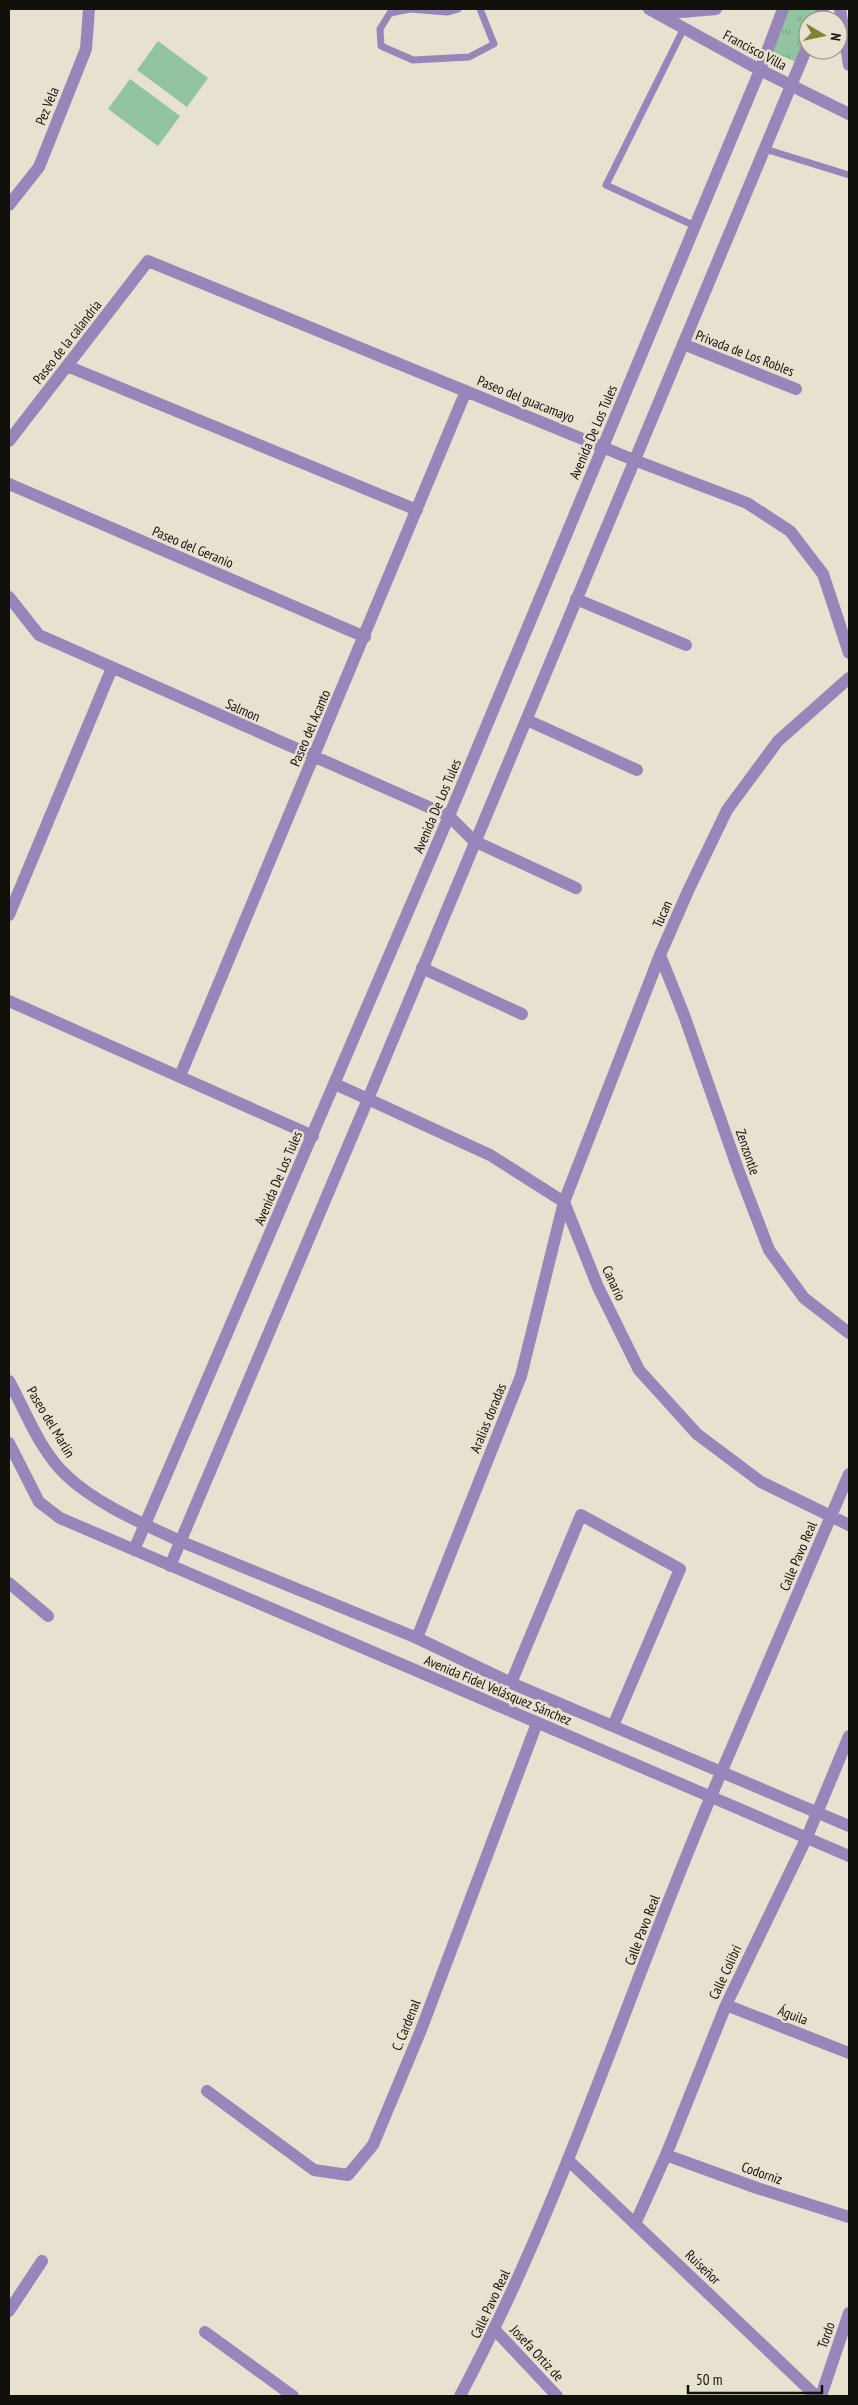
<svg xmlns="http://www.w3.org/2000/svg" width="858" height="2405" viewBox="0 0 858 2405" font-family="'PT Sans Narrow',sans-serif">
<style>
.grass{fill:#92c4a0}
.park{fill:url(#park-tufts)}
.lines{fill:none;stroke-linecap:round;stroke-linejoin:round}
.service{stroke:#9886bb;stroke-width:7}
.minor{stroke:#9886bb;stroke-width:12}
.tertiary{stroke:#9886bb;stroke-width:12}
.labels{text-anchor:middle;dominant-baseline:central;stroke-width:5;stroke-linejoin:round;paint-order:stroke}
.street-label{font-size:14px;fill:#12100a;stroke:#e7e1d0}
</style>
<defs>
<pattern id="park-tufts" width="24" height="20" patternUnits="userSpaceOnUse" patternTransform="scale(1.25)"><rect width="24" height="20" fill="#92c4a0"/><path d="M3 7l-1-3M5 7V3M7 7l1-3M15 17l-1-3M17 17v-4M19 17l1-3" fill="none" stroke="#7da788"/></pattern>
</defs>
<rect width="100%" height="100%" fill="#e7e1d0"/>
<!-- grass -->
<path class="grass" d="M158,41L208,78L187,107L137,70Z
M130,79L180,116L158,146L108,109Z"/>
<!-- park -->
<path class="park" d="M788,9H819L815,20H808V37L798,63L771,51Z"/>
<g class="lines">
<!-- service -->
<path class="service" d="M458,9L447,12L410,9L390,13L380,29L381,46L413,60L469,57L494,44L480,9
M684,28L606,185L695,226
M765,149L849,175"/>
<!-- minor -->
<path class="minor" d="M9,205L39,167L86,49L89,9
M683,344L796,389
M67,366L417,510
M9,441L148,261L634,460L747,503L790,531L823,574L849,653
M9,484L365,637
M9,597L39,635L449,816L474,841L576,888
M576,599L686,645
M527,720L637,770
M9,915L112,668
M660,955L684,1015L739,1172L769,1250L804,1298L849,1333
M422,968L522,1014
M9,1001L313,1136
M180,1076L466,391
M335,1084L490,1155L564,1202L598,1287L639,1370L697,1434L761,1482L849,1525
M9,1583L48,1616
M417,1638L521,1376L564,1202L660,955L688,891L727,810L778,741L849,678
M511,1683L581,1515L680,1569L613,1726
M721,1773L849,1474
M726,2005L849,2053
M207,2091L314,2170L348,2175L373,2145L421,2030L537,1723
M666,2155L757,2188L849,2217
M568,2160L816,2396
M635,2224L666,2155L726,2005L807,1837L849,1736
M9,2311L42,2261
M495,2330L557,2396
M205,2332L293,2396
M821,2396L849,2313"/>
<!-- tertiary -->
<path class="tertiary" d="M649,9L760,70L849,114
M840,9L849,65
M659,14L716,9
M818,20L823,9
M9,1381C26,1412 40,1451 66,1475C96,1504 144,1524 182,1542L417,1638L511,1683L849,1826
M9,1443L39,1502L60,1518L849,1856
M134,1550L449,816L760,70L783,9
M170,1566L368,1099L808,45
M460,2396C566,2197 631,1980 721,1773"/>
</g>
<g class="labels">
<!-- street labels -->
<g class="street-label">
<text transform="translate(755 50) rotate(28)">Francisco Villa</text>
<text transform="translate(47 106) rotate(-68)">Pez Vela</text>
<text transform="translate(67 342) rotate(-52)">Paseo de la calandria</text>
<text transform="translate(745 353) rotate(21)">Privada de Los Robles</text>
<text transform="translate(526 399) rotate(22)">Paseo del guacamayo</text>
<text transform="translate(593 432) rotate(-67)">Avenida De Los Tules</text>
<text transform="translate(193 547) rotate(23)">Paseo del Geranio</text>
<text transform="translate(243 710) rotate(24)">Salmon</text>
<text transform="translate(310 728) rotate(-67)">Paseo del Acanto</text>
<text transform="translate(437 806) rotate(-67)">Avenida De Los Tules</text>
<text transform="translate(662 914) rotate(-66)">Tucan</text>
<text transform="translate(748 1152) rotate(71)">Zenzontle</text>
<text transform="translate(278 1178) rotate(-67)">Avenida De Los Tules</text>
<text transform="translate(614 1283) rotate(65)">Canario</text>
<text transform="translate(488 1418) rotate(-68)">Aralias doradas</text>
<text transform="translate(51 1422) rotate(59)">Paseo del Marlin</text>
<text transform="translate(798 1556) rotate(-67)">Calle Pavo Real</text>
<text transform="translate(498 1690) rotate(23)">Avenida Fidel Velásquez Sánchez</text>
<text transform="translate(642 1930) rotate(-69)">Calle Pavo Real</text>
<text transform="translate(725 1972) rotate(-65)">Calle Colibri</text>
<text transform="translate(793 2015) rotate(21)">Águila</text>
<text transform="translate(406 2025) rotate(-68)">C. Cardenal</text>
<text transform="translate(762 2173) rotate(19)">Codorniz</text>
<text transform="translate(703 2267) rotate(44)">Ruiseñor</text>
<text transform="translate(490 2304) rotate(-65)">Calle Pavo Real</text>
<text transform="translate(826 2335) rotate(-71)">Tordo</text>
<text transform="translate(537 2353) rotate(47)">Josefa Ortiz de</text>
</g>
</g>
<!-- border -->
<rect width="858" height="2405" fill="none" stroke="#12100a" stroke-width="20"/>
<!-- north arrow -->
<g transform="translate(823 35) rotate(99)"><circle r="24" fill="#e7e1d0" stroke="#928d81"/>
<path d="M0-4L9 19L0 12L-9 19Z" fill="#7f842f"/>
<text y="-8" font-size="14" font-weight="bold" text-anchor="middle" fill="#12100a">N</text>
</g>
<!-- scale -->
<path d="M688 2385v8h134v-8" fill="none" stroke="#12100a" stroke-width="2.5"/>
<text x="696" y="2385" font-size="15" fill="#12100a" stroke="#e7e1d0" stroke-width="4" paint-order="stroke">50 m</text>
</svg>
